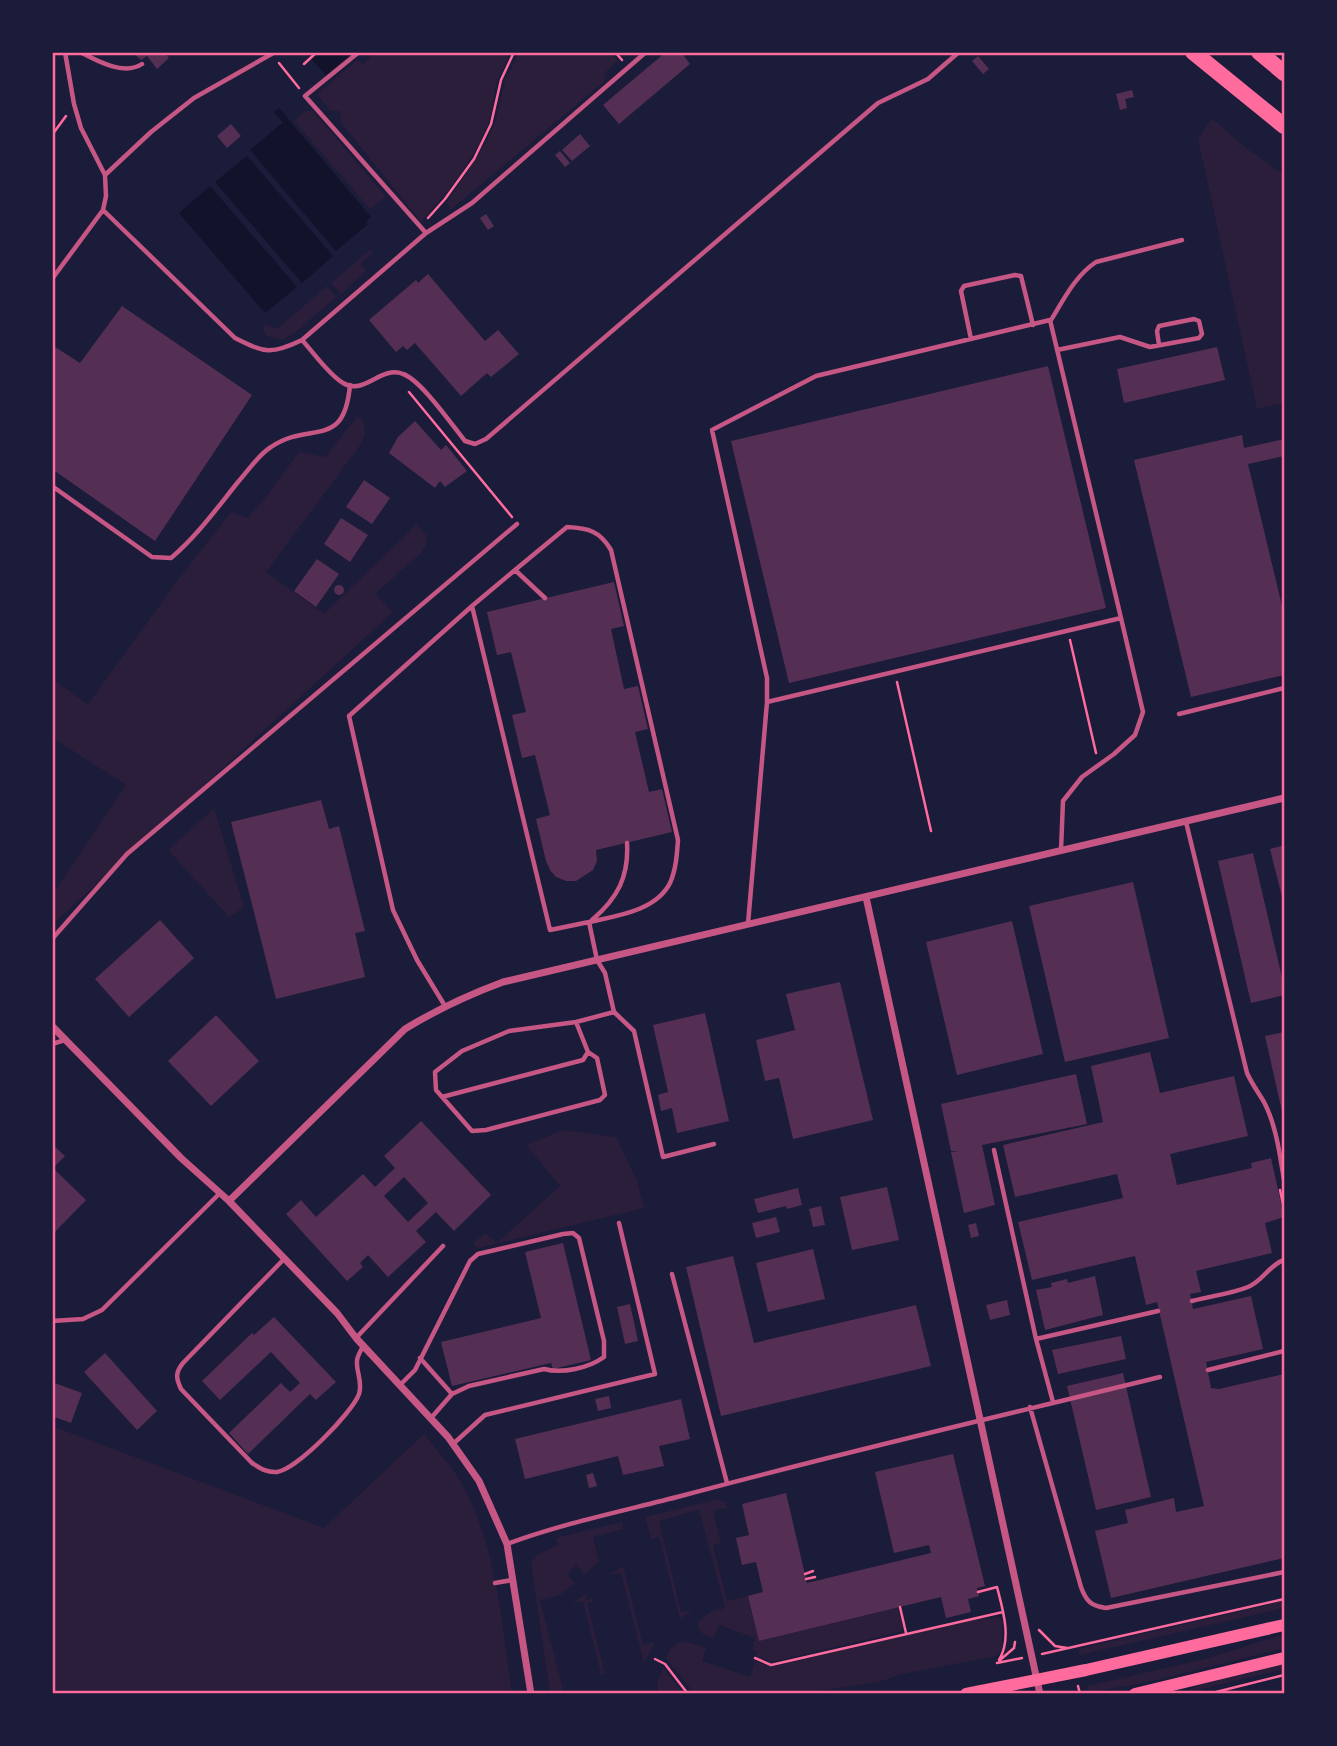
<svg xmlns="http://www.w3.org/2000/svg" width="1337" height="1746" viewBox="0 0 1337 1746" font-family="'Exo 2',sans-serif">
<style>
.green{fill:#2a1e3b}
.water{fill:#12122b}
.building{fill:#542f53;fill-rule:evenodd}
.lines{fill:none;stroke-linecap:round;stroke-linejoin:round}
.path{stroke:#ff6b9d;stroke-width:2.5}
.service{stroke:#c65784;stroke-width:4.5}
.minor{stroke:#c65784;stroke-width:7}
.secondary{stroke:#ff6b9d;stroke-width:12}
.motorway{stroke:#ff6b9d;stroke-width:16}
.neatline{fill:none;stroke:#ff6b9d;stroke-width:2.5}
</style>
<rect width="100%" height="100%" fill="#1b1b3a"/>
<!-- green -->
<path class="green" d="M373,53H509C507,64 500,72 497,82C492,95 494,111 488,124C474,161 447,193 421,222L339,120L341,115L340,111H330L317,94L357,60L364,64Z
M519,53H610L618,61L607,70L604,82L450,210L447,202L484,146L496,120L505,80Z
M305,111H313L386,197L370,209L294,121Z
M1212,118L1241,144L1284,175V403L1257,409L1198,139Z
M371,249L372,253L360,264L366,271L341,294L331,283Z
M327,286L336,297L297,331L282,340L266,336L263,327L266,324L277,329Z
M358,416C367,425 366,433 361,444L266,572L324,614L417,524L427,536L426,545L421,553L375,594L393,612L53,924V894L126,785L53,738V680L88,704L181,576L231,512L247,518L262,502L299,452L325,457Z
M214,808L244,907L229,917L168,850Z
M563,1130L616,1137L637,1180L644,1208L478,1248L473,1243L485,1233L497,1243L560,1186L526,1145Z
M52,1426L324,1528L424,1434C437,1451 453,1467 463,1486C497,1548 502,1625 512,1693H53Z
M718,1499L726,1503L727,1508L713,1511L721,1543L713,1545L727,1601L748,1596L759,1641L898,1607L903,1631L772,1662L756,1656L757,1652L752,1650L755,1638L719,1625L714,1638L703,1634L699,1629V1621L712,1611L725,1608L699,1510L659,1521L681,1612L692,1610L680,1619L659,1537L651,1539L645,1517Z
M622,1522L623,1529L593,1537L599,1562L585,1574L576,1565L567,1574L575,1583L560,1595L540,1600L564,1693H550L531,1563L538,1554L558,1545L556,1538Z
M623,1566L643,1645L655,1642L644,1663L621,1573L609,1575Z
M585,1594L586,1600L593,1598L594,1601L587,1603L605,1674L601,1675L583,1601L571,1604Z
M1284,1601V1608L1080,1655L1078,1649Z
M981,1617L986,1619L997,1617L1002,1620V1649L997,1656L902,1674L879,1682L805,1693H694L666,1658C676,1635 687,1642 706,1648L702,1661L750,1677L755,1661L772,1667Z
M1284,1634V1648L1152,1681L1088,1693L1087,1686L1205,1659Z
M1284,1664V1669L1202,1689L1192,1693L1180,1694L1199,1685Z
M663,1668L683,1693H658L657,1684Z"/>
<!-- water -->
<path class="water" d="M306,53H352L326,75Z
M279,108L371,217L366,221L368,224L336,251L250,150L282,123L299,142L274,112Z
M247,156L333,256L302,283L215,182Z
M210,186L297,287L265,313L179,213Z"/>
<!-- building -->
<path class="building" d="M132,52H164L169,58L157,69L147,56L141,60Z
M666,52H681L690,64L619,124L603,105Z
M978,56L989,69L983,74L972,61Z
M1132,90L1134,97L1125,99L1127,108L1120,110L1116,94Z
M231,124L241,136L227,148L217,136Z
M580,134L590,146L572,161L562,150Z
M560,151L570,163L565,167L555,155Z
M486,214L494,226L488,230L480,218Z
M428,274L485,341L498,330L519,354L491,377L487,373L461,396L415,343L407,350L403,346L396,352L369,320L416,280L418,283Z
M122,306L252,395L155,541L52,469V345L80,363Z
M1217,347L1225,380L1124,403L1117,369Z
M1048,366L1106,608L789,683L731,441Z
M415,421L441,450L446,445L467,471L445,487L440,481L435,488L389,453L398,437Z
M1242,435L1244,448L1284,439V456L1248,464L1284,614V675L1191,697L1134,460Z
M364,480L390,498L372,524L346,507Z
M341,518L368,535L350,562L324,544Z
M317,559L339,574L316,607L294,591Z
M614,582L624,626L611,629L624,689L638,686L648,729L635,732L649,792L662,789L672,832L596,850L597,861L593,870L576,881H566L556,877L550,870L546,861L536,819L550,815L535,755L522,758L512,715L526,712L511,652L497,655L487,612Z
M334 590a5 5 0 1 1 10 0a5 5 0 1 1-10 0Z
M321,800L329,829L339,826L365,931L355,933L365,977L276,999L231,822Z
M1284,845V905L1270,849Z
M1253,853L1284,986V995L1251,1003L1218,861Z
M1133,882L1169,1038L1065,1062L1029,906Z
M160,920L194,958L129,1017L95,979Z
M1012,921L1043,1054L957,1075L926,942Z
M840,982L873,1120L793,1139L779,1078L765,1081L756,1040L795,1030L786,994Z
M705,1013L729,1121L677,1133L672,1108L661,1111L658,1095L668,1092L653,1025Z
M216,1015L259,1061L211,1106L168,1061Z
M1284,1032V1116H1283L1265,1036Z
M1150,1052L1160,1093L1234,1076L1248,1136L1170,1154L1177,1185L1252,1168L1251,1163L1271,1158L1284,1217L1265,1223L1272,1253L1196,1271L1201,1292L1190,1294L1193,1309L1251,1296L1263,1349L1206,1362L1211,1388L1219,1389L1284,1374V1558L1111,1598L1095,1531L1128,1523L1125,1510L1174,1498L1176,1512L1204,1506L1157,1302L1146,1305L1135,1256L1032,1280L1018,1222L1123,1198L1117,1174L1015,1197L1003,1145L1103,1122L1091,1066Z
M1076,1074L1087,1124L982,1145L995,1205L964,1213L951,1152L959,1151H951L941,1104Z
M421,1121L491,1195L454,1231L436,1212L416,1231L426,1242L388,1277L368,1255L360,1263L363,1267L347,1281L286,1214L301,1200L316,1217L363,1174L375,1187L395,1168L384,1156ZM404,1177L428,1203L408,1222L384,1196Z
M52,1144L65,1156L53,1168L86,1200L52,1235Z
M887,1187L899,1240L852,1250L840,1197Z
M798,1188L802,1205L787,1209L786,1206L758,1213L754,1199Z
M821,1206L825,1225L813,1227L809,1209Z
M776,1217L780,1232L756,1238L752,1223Z
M976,1223L979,1236L971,1238L968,1225Z
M563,1243L591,1360L553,1369L551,1363L452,1386L441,1342L541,1318L525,1252Z
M813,1249L825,1299L768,1312L756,1263Z
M733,1256L754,1343L916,1305L931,1366L721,1416L686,1267Z
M1095,1276L1103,1315L1045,1330L1036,1290L1052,1287L1051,1283L1067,1279L1068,1283Z
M1007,1300L1010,1315L990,1320L986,1305Z
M630,1304L638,1341L625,1344L617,1307Z
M274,1317L336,1382L316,1400L310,1394L248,1454L229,1433L281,1383L290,1392L300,1383L271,1352L220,1400L202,1381L252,1333L254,1335Z
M1121,1336L1126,1359L1058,1374L1052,1350Z
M105,1353L157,1411L137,1430L84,1372Z
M1123,1373L1151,1497L1096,1510L1067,1386Z
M52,1382L82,1393L71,1423L52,1416Z
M609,1396L611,1408L598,1411L595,1399Z
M681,1399L690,1439L659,1446L664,1466L623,1475L618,1456L525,1479L515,1439Z
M953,1454L985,1586L977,1588L979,1596L968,1599L971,1612L946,1618L941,1597L759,1641L748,1596L763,1592L756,1562L742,1565L736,1538L749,1535L742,1504L786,1493L807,1583L931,1553L929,1545L894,1553L875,1472Z
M593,1473L597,1486L589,1488L586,1475Z"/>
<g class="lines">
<!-- path -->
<path class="path" d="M615,52L622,60
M279,63L299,88
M304,64L317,52
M52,135L66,116
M428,218L445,199L474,159L491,124L501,80L514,52
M409,392L512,517
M1070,640L1096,753
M897,682L931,831
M1280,1190L1284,1209
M805,1574L813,1571
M806,1579L815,1577
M978,1592L997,1587C1003,1610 1012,1639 999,1660
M900,1607L906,1633
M1039,1630L1055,1646L1067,1648
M1042,1654L1284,1599
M755,1658L771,1665L1003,1612
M655,1659L665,1664L688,1694
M1000,1660L1014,1648L1015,1642
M997,1663L1022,1658
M1078,1686L1080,1694
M1208,1694L1284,1675"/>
<!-- service -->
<path class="service" d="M65,52L74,104L81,128L105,175L106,196L103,210
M80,52C97,61 124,76 142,64
M359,52L305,96L426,233
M105,175L151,132L194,98L275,52
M52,279L103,210L235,338C265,353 271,355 302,340L426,233L472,203L646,52
M1051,320C1064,299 1075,276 1096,262L1182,240
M971,339L961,291L964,286L1015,275L1021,276L1033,325
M302,340C313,352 329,375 343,383C364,396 381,365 403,374C421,380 452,425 465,441L475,444L486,439L878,103L928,79L959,52
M1057,350L1120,337L1150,347L1199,338L1202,334L1199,321L1194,319L1159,326L1157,331L1159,345
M52,486L152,557L171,558C197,536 217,508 238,482C248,471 258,455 271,447C311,420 344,451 350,385
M515,570L567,527C588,528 600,531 611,550L678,840C677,854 676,870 670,883C656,911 616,916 589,922
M472,606L515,570L545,598
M767,702V678L712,430L816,376L1050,320L1121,618
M1179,714L1284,688
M1186,822L1247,1073C1252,1084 1258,1092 1264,1102C1276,1125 1280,1155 1284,1180
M592,920C618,898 629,876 627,843
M748,924L767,702L1121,618L1143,712L1135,735L1114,754L1082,777L1063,801L1061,850
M52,939L127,854L517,524
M445,1006L417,960L393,910L349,716L472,606L550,930L589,922L597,960L605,973L614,1012L634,1031L663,1157L714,1144
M576,1022L588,1052L597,1058L605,1095L600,1100L486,1130L472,1131L436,1090L435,1072L462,1051L509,1031L576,1022L614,1012
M52,1044L65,1040
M442,1097L583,1060L588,1052
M994,1150L1036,1339L1053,1402
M284,1259L183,1363C175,1373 176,1378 181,1389L252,1463C260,1468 267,1473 277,1472C297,1469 352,1413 359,1394C363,1382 356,1372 357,1361C357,1356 361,1351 363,1346
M672,1274L727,1483
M1192,1301C1210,1296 1231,1294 1248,1287C1263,1281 1269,1265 1284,1260
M52,1321L83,1319L102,1310L220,1193
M356,1338L443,1246
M1036,1339L1158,1311
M420,1358L452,1394
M1208,1370L1284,1351
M400,1385L415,1370L470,1261L478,1254L563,1234L573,1233L579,1238L604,1341V1357C589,1368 562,1374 544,1369L469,1386L452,1394L431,1418
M1030,1407L1081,1587C1086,1601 1091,1606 1106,1608L1284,1572
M453,1444L485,1415L655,1374L619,1223
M507,1544C564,1523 623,1511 681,1496C840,1453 1001,1416 1160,1377
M495,1583L512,1580"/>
<!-- minor -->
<path class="minor" d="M866,897L1040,1694
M52,1026L181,1158L229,1201L337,1313L356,1338L448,1437L479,1481L507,1544L531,1694
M229,1201L405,1029C436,1010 468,995 503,982L1284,798"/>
<!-- secondary -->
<path class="secondary" d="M966,1694L1086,1670L1284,1625
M1135,1694L1284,1658"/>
<!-- motorway -->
<path class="motorway" d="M1193,52L1284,126
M1259,52L1284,73"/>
</g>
<!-- border -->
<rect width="1337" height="1746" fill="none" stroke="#1b1b3a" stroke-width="108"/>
<rect x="54" y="54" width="1229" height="1638" class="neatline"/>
</svg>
